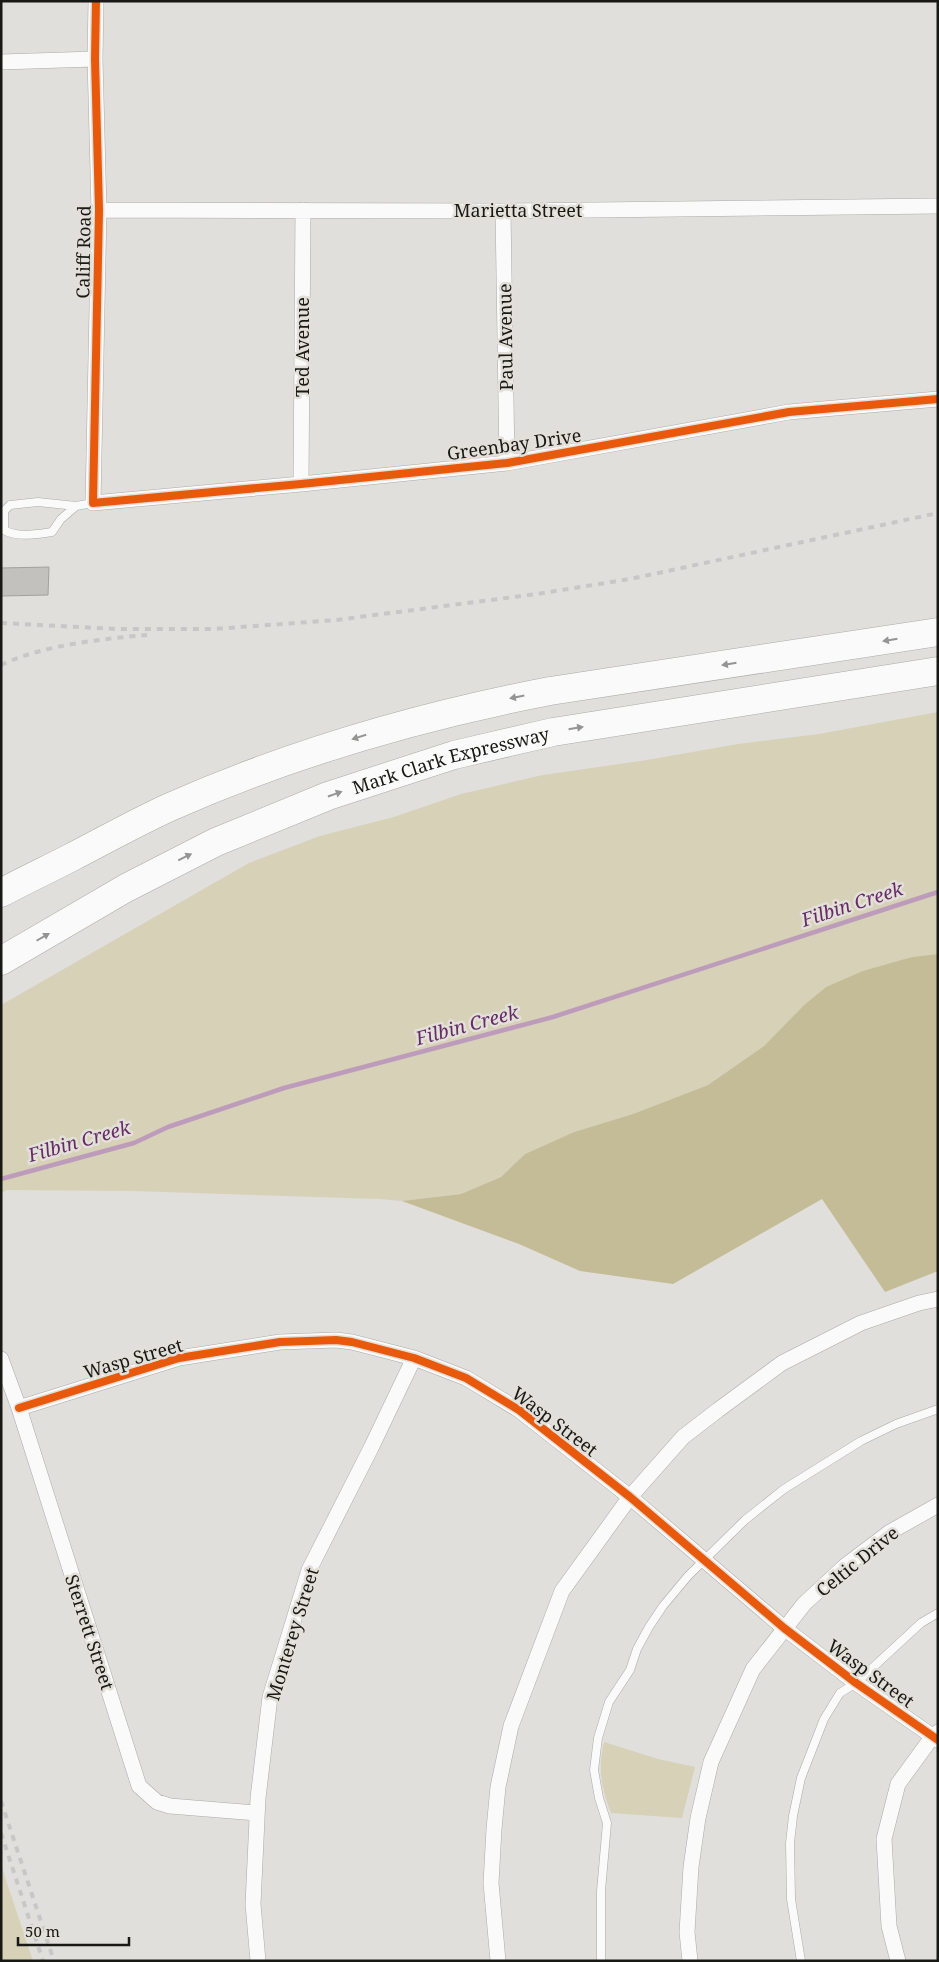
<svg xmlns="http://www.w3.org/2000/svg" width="939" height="1962" viewBox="0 0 939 1962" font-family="'Noto Serif',serif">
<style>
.green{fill:#d6d1b7}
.forest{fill:#c4bc97}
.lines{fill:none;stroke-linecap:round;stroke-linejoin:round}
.stream{stroke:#bc9bbb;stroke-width:4.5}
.building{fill:#c2c1be;stroke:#a2a19e}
.service-casing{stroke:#aaaaa7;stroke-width:9}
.minor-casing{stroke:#aaaaa7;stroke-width:16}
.motorway-casing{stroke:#aaaaa7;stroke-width:29}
.service{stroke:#fafafa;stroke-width:8}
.minor{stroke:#fafafa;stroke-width:15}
.motorway{stroke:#fafafa;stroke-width:28}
.rail{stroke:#c7c7c7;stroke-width:4;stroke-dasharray:6 6;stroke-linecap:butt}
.cycleway-casing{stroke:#e2e0d9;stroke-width:11}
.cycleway{stroke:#e8590c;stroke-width:8}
.oneway{fill:#949493}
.labels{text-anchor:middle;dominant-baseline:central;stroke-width:5;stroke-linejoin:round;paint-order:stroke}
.street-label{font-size:18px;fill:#181815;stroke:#e2e0d9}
.water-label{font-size:19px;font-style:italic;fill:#662c67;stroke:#e2e0d9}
</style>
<rect width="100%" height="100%" fill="#e0dfdb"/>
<!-- green -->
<path class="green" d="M938,712V954L912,957L826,987L804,1005L764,1046L708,1085L633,1114L574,1132L525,1154L501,1177L461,1194L402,1201L379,1199L132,1191L7,1190L1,1193V1005L249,863L320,836L394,817L461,794L543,775L647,760L738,744L819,734Z
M604,1742L658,1759L695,1767L682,1818L611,1813C601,1786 598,1771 604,1742Z
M1,1865L33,1961H1Z"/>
<!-- forest -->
<path class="forest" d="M938,954V1271L885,1292L822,1199L673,1284L580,1271L519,1244L402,1201L461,1194L501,1177L525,1154L574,1132L633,1114L708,1085L764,1046L804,1005L826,987L863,971L912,957Z"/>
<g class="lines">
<!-- stream -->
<path class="stream" d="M1,1179L134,1143L168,1127L284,1088L553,1017L938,892"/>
</g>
<!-- building -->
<path class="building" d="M49,567L48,595L1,596V568Z"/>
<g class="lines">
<!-- service casing -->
<g class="service-casing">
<path id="service" d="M76,506L61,519L52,532C37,534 17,538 4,530V511L10,505L38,502L76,506L93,503
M601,1961V1891L607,1823L599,1798L594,1770L598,1738L609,1702L630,1670L637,1649L649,1627L663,1606L688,1576L745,1520L784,1489L861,1441L896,1424L938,1409
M801,1961L791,1899L790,1843L793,1816L801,1778L824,1719L840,1693L856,1683L921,1623L938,1613"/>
</g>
<!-- minor casing -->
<g class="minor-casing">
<path id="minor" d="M96,1L95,59L99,210L93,503L301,484L507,463L789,412L938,399
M1,62L95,59
M99,210L503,211L938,206
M503,211L507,463
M301,484L303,210
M1,1359L19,1408L139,1786L157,1802L170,1806L257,1813
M19,1408L179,1358L280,1342L336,1340L352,1342L414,1358L466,1378L519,1410L630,1497L784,1628L856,1683L938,1740
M258,1961L253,1904L258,1798L270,1697L309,1570L371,1448L414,1358
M498,1961L491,1883L494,1829L498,1787L511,1726L562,1591L630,1497L683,1437L718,1410L782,1363L861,1323L919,1303L938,1299
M690,1961L687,1932L691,1867L698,1818L711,1762L753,1669L804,1604L845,1566L890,1532L938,1505
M898,1961L889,1926L884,1839L898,1784L933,1736L938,1732"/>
</g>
<!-- motorway casing -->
<g class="motorway-casing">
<g id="motorway">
<path d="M1,893C25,880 49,869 72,857C105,840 137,822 170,807C292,753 420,716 550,691L938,632"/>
<path id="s1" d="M1,961L126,888L216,842L328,796L454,755L553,732L938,671"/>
</g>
</g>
<!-- service -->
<use href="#service" class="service"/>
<!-- minor -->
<use href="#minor" class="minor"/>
<!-- motorway -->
<use href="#motorway" class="motorway"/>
<!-- rail -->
<path class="rail" d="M1,623L117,629H214L336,620L537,594L630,579L938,513
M1,665C43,645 101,639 147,635
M1,1801L54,1961
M1,1833L43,1961"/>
<!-- cycleway casing -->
<g class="cycleway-casing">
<path id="cycleway" d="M96,1L95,59L99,210L93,503L301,484L507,463L789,412L938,399
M19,1408L179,1358L280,1342L336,1340L352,1342L414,1358L466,1378L519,1410L630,1497L784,1628L856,1683L938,1740"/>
</g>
<!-- cycleway -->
<use href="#cycleway" class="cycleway"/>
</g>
<!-- one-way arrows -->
<defs><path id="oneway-solid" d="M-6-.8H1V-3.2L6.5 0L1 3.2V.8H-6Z" transform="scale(1.25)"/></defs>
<g class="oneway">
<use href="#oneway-solid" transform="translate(890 640) rotate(171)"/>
<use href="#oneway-solid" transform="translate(729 664) rotate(171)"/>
<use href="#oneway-solid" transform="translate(517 697) rotate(169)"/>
<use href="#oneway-solid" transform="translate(576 728) rotate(-9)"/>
<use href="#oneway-solid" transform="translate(359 737) rotate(163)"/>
<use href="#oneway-solid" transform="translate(335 794) rotate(-19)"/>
<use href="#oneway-solid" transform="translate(185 857) rotate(-26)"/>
<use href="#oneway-solid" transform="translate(43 937) rotate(-30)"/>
</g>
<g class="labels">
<!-- street labels -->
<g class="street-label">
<text x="518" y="210">Marietta Street</text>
<text transform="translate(83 252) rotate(-89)">Califf Road</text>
<text transform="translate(505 337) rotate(-91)">Paul Avenue</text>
<text transform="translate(302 347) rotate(-90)">Ted Avenue</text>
<text transform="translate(514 444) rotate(-8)">Greenbay Drive</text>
<text stroke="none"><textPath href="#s1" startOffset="495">Mark Clark Expressway</textPath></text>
<text transform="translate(133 1358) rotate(-16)">Wasp Street</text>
<text transform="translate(555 1421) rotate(37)">Wasp Street</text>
<text transform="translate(857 1561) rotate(-39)">Celtic Drive</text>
<text transform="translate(90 1632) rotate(72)">Sterrett Street</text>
<text transform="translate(292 1634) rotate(-73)">Monterey Street</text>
<text transform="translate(871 1673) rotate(36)">Wasp Street</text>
</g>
<!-- water labels -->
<g class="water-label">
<text transform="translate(852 904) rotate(-18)">Filbin Creek</text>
<text transform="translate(467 1025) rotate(-15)">Filbin Creek</text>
<text transform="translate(79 1141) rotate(-16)">Filbin Creek</text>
</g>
</g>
<!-- border -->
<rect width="939" height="1962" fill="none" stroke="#181815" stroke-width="5"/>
<!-- scale -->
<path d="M18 1937v8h111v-8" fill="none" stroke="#181815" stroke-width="2.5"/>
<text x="25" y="1937" font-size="15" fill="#181815" stroke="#e2e0d9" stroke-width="4" paint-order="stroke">50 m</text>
</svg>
